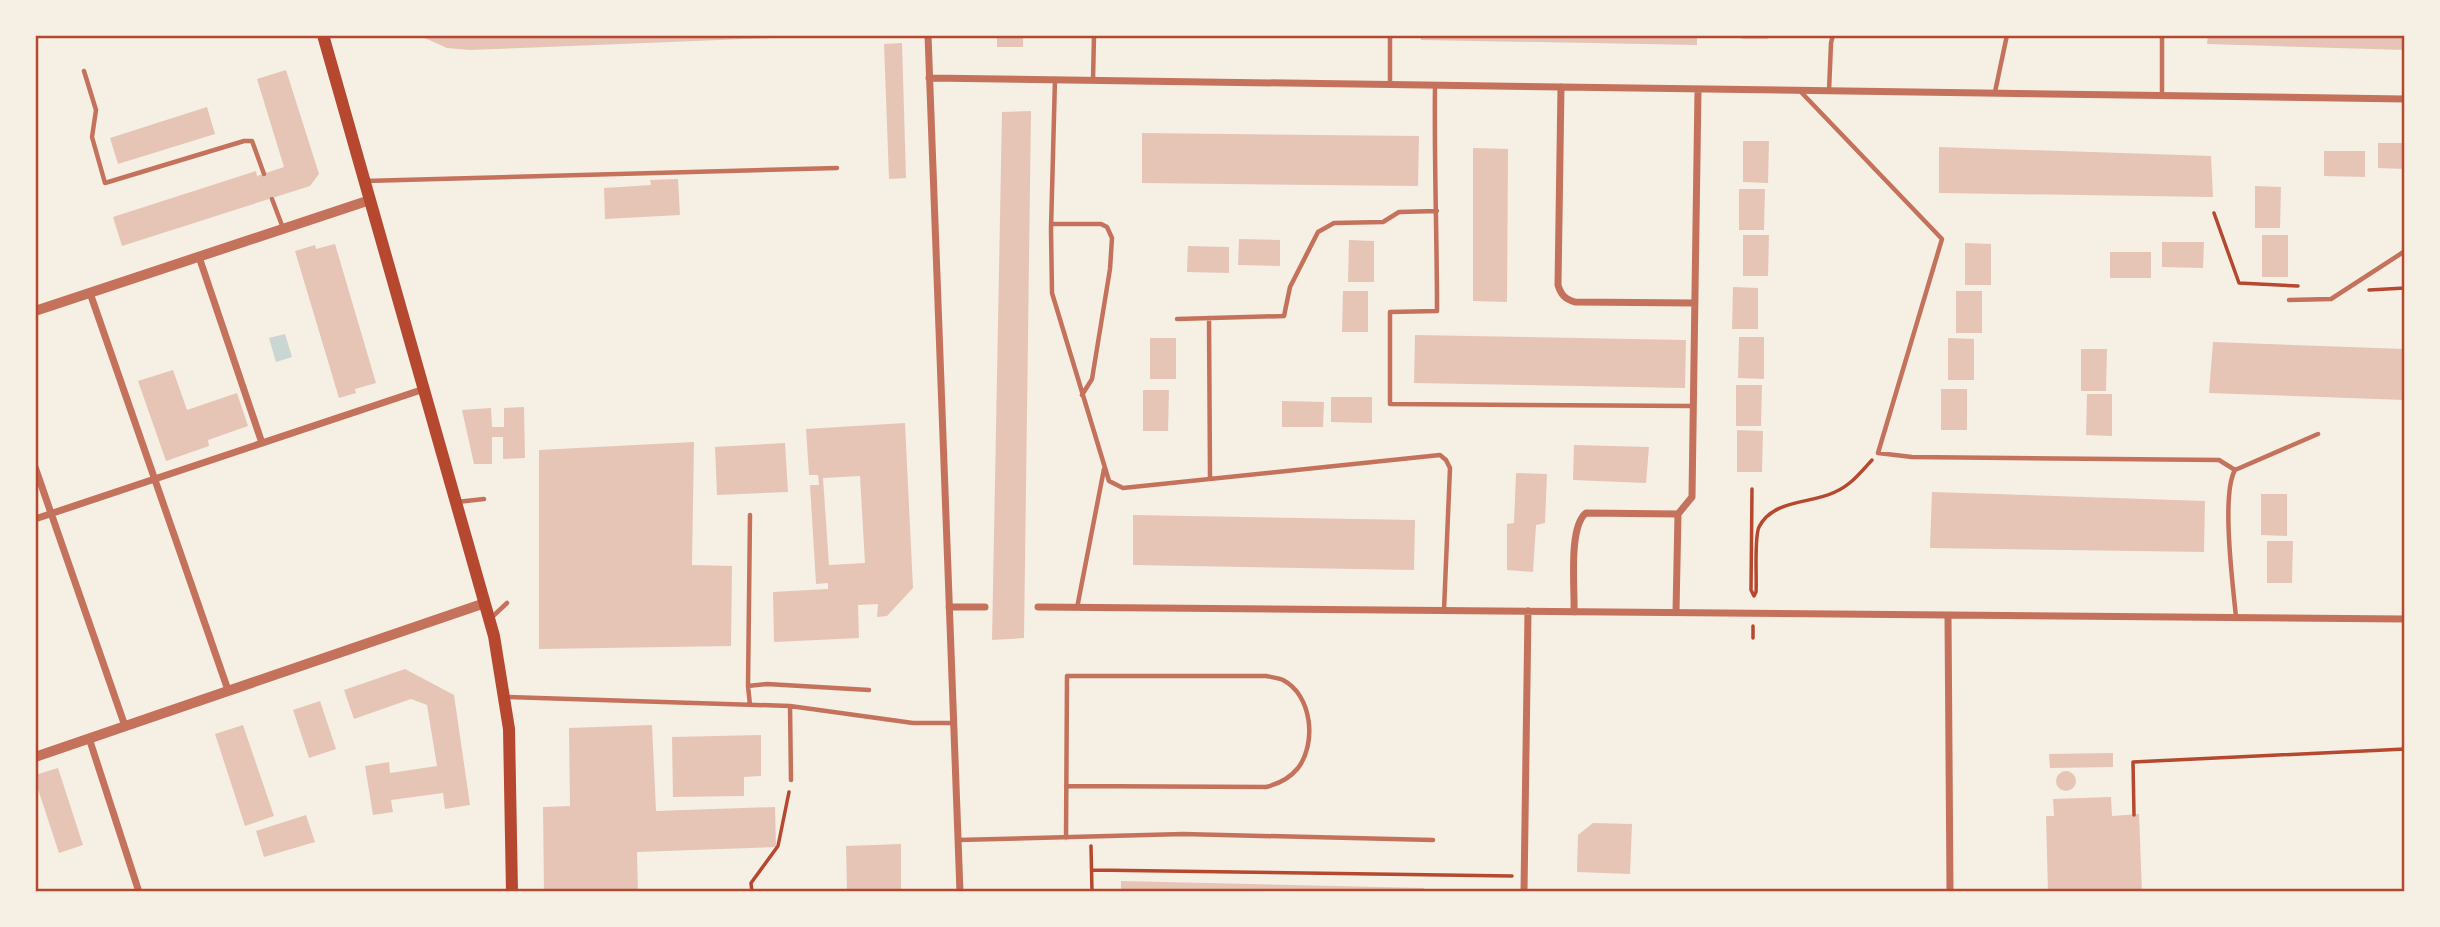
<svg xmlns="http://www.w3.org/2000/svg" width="2440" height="927" viewBox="0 0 2440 927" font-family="Barlow,sans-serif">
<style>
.water{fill:#c9d6d2}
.building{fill:#e6c5b7;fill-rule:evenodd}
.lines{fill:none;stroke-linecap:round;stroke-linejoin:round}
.path{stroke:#b5482f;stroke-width:3.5}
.service{stroke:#c5725c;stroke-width:4.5}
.minor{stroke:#c5725c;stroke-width:7}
.tertiary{stroke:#c5725c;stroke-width:10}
.secondary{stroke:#b5482f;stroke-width:12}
.neatline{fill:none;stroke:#b5482f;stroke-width:2.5}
</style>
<rect width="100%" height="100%" fill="#f6efe4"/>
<!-- water -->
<path class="water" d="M285,334L292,357L276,362L269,338Z"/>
<!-- building -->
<path class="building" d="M418,35H798V37L470,50L447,48Z
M997,35H1023V47H997Z
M1421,35H1697V45L1421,40Z
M1742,35H1768V39H1742Z
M2208,35H2405V50L2207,44Z
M902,43L906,178L889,179L884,44Z
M286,70L319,174L310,186L122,246L113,217L256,171L257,176L284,167L257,79Z
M207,107L215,134L118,164L110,138Z
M1031,111L1024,638L992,640L1002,112Z
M1142,133L1419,136L1418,186L1142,183Z
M1743,141H1769L1768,183L1743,182Z
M2378,143H2405V169L2378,168Z
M1939,147L2211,156L2213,197L1939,193Z
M1473,148L1508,149L1507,302L1473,301Z
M2324,151H2365V177L2324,176Z
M678,179L680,215L605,219L604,188L651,185L650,180Z
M2255,186L2281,187L2280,228H2255Z
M1739,189H1765L1764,230H1739Z
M1743,235H1769L1768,276H1743Z
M2262,235H2288V277H2262Z
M1239,239L1280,240V266L1238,265Z
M1349,240L1374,241V282H1348Z
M2162,242H2204L2203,268L2162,267Z
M1965,243L1991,244V285H1965Z
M335,244L376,383L355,389L356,393L339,398L295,251L315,245L316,249Z
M1188,246L1229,247V273L1187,272Z
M2110,252H2151V278H2110Z
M1733,287L1758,288V329H1732Z
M1343,291H1368V332H1342Z
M1956,291H1982V333H1956Z
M1415,335L1686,340L1685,388L1414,383Z
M1739,337H1764V379L1738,378Z
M1150,338H1176V379H1150Z
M1948,338L1974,339V380H1948Z
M2213,342L2405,349V400L2209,393Z
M2081,349H2107L2106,391H2081Z
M173,370L187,410L237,393L248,426L208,440L209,446L166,461L138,381Z
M1736,385H1762L1761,426H1736Z
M1941,389H1967V430H1941Z
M1143,390H1169L1168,431H1143Z
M2087,394H2112V436L2086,435Z
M1331,397H1372V423L1331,422Z
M1282,401L1324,402L1323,427H1282Z
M524,407L525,458L503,459V437H492V464H474L462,410L491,408L492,427H504V408Z
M905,423L913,588L887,616L877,617L878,604L858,605L859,638L774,642L773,592L828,589V583L816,584L810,485H819L818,475H809L806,429ZM860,476L865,563L829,565L823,478Z
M1737,430L1763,431L1762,472H1737Z
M694,442L692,565L732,566L731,646L539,649V450Z
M785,443L788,492L717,495L715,447Z
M1574,445L1649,447L1646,483L1573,480Z
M1516,473L1547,474L1545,523L1536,525L1533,572L1507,570V524L1514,523Z
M1932,492L2205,501L2204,552L1930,548Z
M2261,494H2287V536L2261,535Z
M1133,515L1415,520L1414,570L1133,565Z
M2267,541H2293L2292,583H2267Z
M405,669L454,695L470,805L445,809L443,793L391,800L393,812L373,815L365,766L389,762L390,773L437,766L427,705L411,699L354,719L344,690Z
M320,701L336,749L309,758L293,710Z
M243,725L274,816L245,826L215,734Z
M652,725L656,811L775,807L776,847L637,852L638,892H544L543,807L570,806L569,728Z
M761,735V776L744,777V796L673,797L672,737Z
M2113,753V767L2050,768L2049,754Z
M58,768L83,845L59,853L35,780V775Z
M2056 781a10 10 0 1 1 20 0a10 10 0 1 1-20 0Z
M2111,797L2112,816L2139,814L2142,892H2048L2046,816H2054L2053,799Z
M306,815L315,842L264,857L256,831Z
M1593,823L1632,824L1630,874L1577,872L1578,835Z
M901,844V892H847L846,846Z
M1121,881L1424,888V892H1121Z"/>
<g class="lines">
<!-- path -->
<path class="path" d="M2214,213L2239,283L2298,286
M2369,290L2405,288
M1752,489L1751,590L1754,596L1756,592C1757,579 1754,537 1759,527C1773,499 1811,504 1835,492C1851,485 1861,472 1872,460
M1753,638V626
M2134,815L2133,762L2405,749
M1091,846L1092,892
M1092,870L1512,876
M752,892L751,883L778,846L789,792"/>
<!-- service -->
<path class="service" d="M1390,35V84
M84,71L96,110L92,137L105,183L244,141H252L264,174
M1055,79L1051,229L1052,293L1109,481L1123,488L1440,455L1446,460L1450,468L1444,610
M1093,80L1094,35
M1435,86C1434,161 1437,236 1437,311L1390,312V404L1692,406
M1800,91L1942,239L1878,453L1912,457L2219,460L2235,470
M1829,91L1831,43L1833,35
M1995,92L2007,35
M2162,95V35
M365,181L837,168
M272,199L283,228
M1051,224H1101L1107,227L1112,238L1110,269L1092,379L1082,395
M2289,300L2331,299L2405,251
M1209,318L1210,478
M1177,319L1284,316L1290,287L1318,232L1334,223L1383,222L1399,212L1437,211
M457,502L484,499
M1077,608L1104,469
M2236,617C2233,586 2221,494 2235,470L2318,434
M490,619L507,603
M748,686L750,515
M506,697L790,706L913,723H954
M750,705L748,686L767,684L869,690
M790,706L791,780
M1066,838L1067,676H1266C1271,677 1278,678 1283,680C1312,695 1317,743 1298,768C1290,778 1278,784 1266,787L1066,786
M958,840L1183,834L1433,840"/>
<!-- minor -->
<path class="minor" d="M928,35L960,892
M929,78L2405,99
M1561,87L1558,285C1561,295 1565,299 1575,302L1694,303
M199,257L262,443
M90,293L228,690
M35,467L125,726
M35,519L424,389
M949,607H985
M1038,607L2405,619
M1574,612C1575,589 1568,527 1586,513L1678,514
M1676,612L1678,514L1692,497L1698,89
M1948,615L1950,892
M89,738L139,892
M1524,892L1528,611"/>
<!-- tertiary -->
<path class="tertiary" d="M35,311L370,200
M35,757L485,603"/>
<!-- secondary -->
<path class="secondary" d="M323,35L494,636L509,729L512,892"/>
</g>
<!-- border -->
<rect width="2440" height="927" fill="none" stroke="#f6efe4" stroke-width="74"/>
<rect x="37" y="37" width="2366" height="853" class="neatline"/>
</svg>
